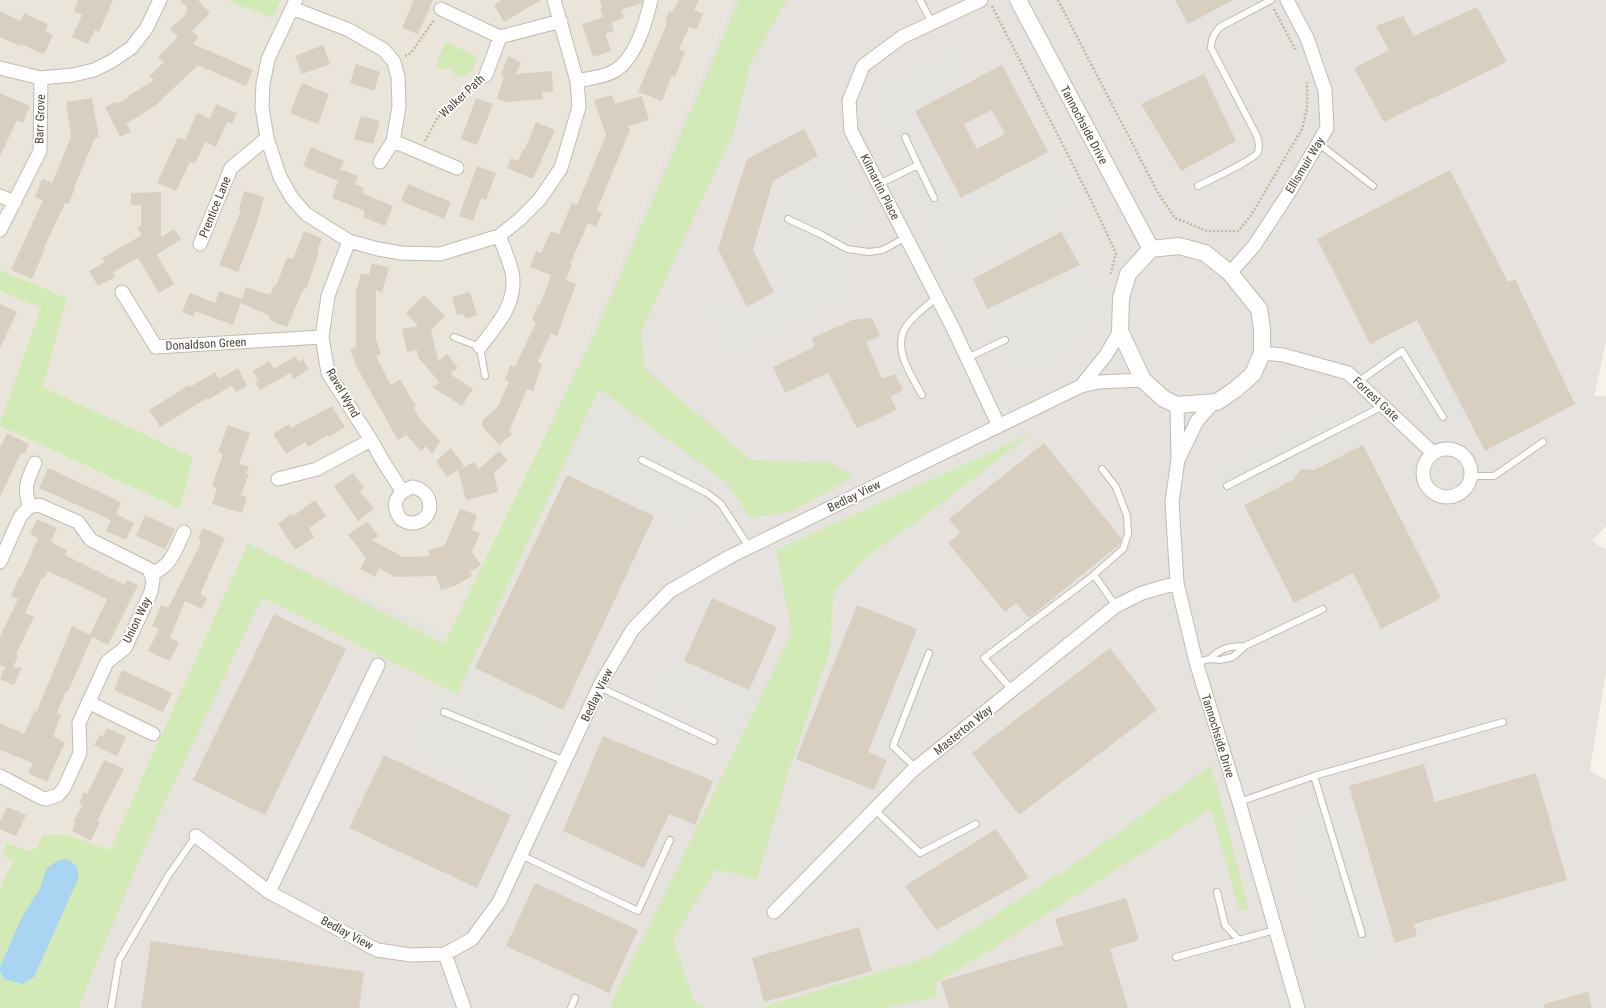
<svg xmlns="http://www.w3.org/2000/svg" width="1606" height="1008" viewBox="0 0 1606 1008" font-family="'Roboto Condensed',sans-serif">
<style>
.residential{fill:#eae5da}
.industrial{fill:#e6e2dd}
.green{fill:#d2eab5}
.parking{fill:#e5e3e0}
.water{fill:#a9d4f2}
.building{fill:#d8cfc1;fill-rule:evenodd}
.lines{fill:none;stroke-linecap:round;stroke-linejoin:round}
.service-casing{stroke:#c2bbae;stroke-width:8}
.minor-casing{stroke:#c2bbae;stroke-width:15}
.tertiary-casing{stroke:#c2bbae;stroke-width:18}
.path{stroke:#c4b79f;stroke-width:2.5;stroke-dasharray:2 2;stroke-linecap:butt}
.service{stroke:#fff;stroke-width:6}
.minor{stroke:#fff;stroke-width:13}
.tertiary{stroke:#fff;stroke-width:16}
.labels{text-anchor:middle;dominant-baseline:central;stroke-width:3.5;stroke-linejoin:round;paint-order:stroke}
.street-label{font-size:12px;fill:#4b4439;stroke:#fff}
</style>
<rect width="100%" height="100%" fill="#f6f3ec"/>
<!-- residential -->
<path class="residential" d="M0,0H733L457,638L248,543L110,850L69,835L30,851L8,843L13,861L0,888V426L180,509L193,457L43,387L67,298L0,270Z
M0,291L42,308L0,423Z"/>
<!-- industrial -->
<path class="industrial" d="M733,0H1606V341L1594,396H1606V526L1592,541L1606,550V671L1590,770L1606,780V1008H36L110,850L248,543L457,638Z"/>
<!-- green -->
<path class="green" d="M228,0H281L272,18Z
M739,0H787L750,64L734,131L641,332L645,369L751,460L832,463L853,477L793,511L751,518L726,482L599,389L457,694L262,597L152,830L78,1008H0V888L13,861L2,855L7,843L30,851L37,848L43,835H69L110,850L248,543L444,644L593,338Z
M446,42L477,57L473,71L464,76L455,75L450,68L440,70L436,64Z
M0,270L67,298L43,387L193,457L180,509L0,426V423L41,308L0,291Z
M1031,434L922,518L870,554L833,593L830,650L790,767L757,879L716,869L673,940L695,1003L709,1008H609L792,633L776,550Z
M1211,765L1249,910H1239L1211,809L1017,933L936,983L937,997L885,1008H760L927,958L1076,863Z"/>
<!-- parking -->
<path class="parking" d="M956,48L972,77L907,110L957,204L1053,159L1079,208L972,265L947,271L910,192L883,113L885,83Z
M840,154L870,211L847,228L851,282L850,298L729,360L704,313L726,303L737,318L781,296L763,251L781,186Z
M1082,269L1099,285L1100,318L1070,350L1017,381L988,314Z
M1418,328L1463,417L1430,433L1385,345Z
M599,398L713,477L692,530L564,469Z
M1347,403L1364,437L1224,506L1208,472Z
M920,636L945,658L902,760L872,747Z
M671,656L758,696L738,739L652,699Z
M469,678L556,716L518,801L411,753L438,693L459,702Z
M1344,806L1385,950L1324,967L1283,823Z"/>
<!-- water -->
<path class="water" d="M66,859C76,864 80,867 78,879L34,977L23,984L4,979L0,971V967L22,917L40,888L47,868L57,861Z"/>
<!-- building -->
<path class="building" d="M78,0H113L99,32L95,30L88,44L72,37L82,15L74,11Z
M180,0H198L210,13L192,31L199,37L193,44L253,70L246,86L198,65L155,106L126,124L131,132L120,137L105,107L115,102L116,104L129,97L128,96L154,80L149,76L164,62L158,57L178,37L170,29L186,14L185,12L188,9Z
M414,0H433L418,34L402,28Z
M502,0H541L504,22L494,5Z
M600,0H643L642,3L621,10L624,18L611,22L614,31L605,34L611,51L593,57L582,24L603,17L600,9L602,8Z
M679,0H699L694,10L703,14L696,30L689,27L679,49L685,52L675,77L672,75L662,101L638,92L667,23L665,22L668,13L669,11L672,12Z
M1175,0H1233L1188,24Z
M1477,7L1507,62L1384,122L1354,68L1389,50L1376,26L1403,16L1414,36Z
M0,11L21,21L24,13L48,24L45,31L53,35L44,54L21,44L20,46L0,37Z
M323,45L330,64L302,74L295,56Z
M508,56L521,62L516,74L552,71L553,92H542L543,99L507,102L497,99L504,76L501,75Z
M356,64L380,72L374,91L350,83Z
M1002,65L1048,152L961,198L915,111ZM992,110L1005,134L977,149L964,124Z
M1204,74L1236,141L1181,171L1141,104Z
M302,83L329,94L318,124L290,113Z
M0,93L30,106L23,123L17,120L0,156Z
M612,95L615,104L642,96L649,120L628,126L630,130L597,210L602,213L596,227L588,223L570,264L572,265L566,280L576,284L557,336L551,333L538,362L542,364L533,391L527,389L509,431L512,434L499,445L482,426V421L498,406L509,382L505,380L510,365L515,367L536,322L532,320L538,304L540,305L551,275L530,267L536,251L541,253L551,231L559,234L572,203L577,205L606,135L594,100Z
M92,98L99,137L95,138L74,187H75L69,204L65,203L44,248L45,249L32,279L11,270L43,200L35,197L42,179L52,183L71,137L66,102Z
M476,98L493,104L477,145L461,139Z
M216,104L237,113L232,124L227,122L216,147L205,142L195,164L190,162L176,191L157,183L178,137L185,140L197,113L210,119Z
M361,116L380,121L373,144L354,139Z
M536,122L555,130L533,179L507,168L511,158L518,161L523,149H525Z
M804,129L818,156L773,181L753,250L774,292L747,307L718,249L747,159Z
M311,147L344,161L340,169L358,176L355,184L364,188L362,193L393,206L385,226L363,217L365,211L332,198L338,181L303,166Z
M477,166L496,173L486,200L481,198L473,221L459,216Z
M1450,170L1508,282L1515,279L1575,404L1485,451L1417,320L1370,344L1317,239Z
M408,184L451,202L444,219L401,201Z
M244,191L264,197L257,223L238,272L219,265L241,210L239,209Z
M161,192V237L174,229L181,239L157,255L174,284L159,293L138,258L113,272L115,277L98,286L89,271L105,262L102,258L142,235L137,228L141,226V205H131V193Z
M304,231L322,238L317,252L319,253L306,289L304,288L287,327L269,320L270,316L241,303L233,325L195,311L193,316L182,312L190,293L215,303L219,291L242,299L246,287L270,295L274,285L276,286L287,257L293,259Z
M1061,232L1080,265L987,309L973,279Z
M372,263L389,268L382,292L376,290V339L381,354L376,356L391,385L400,379L416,406L413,407L420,419L440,441L432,455L426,446L421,451L406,435L398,440L356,366L350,349L356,347V292L361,273L369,275Z
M470,292L477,315L465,319L464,314L457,315L452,297Z
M424,295L445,316L431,330L438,361L447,354L458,368L450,374L473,389L462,406L432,387L440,383L418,357L417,350L407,352L402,329L418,326L406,313Z
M0,304L17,312L0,348Z
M872,318L880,336L866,342L882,379L895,374L903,390L890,397L897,410L857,428L828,373L785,393L773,367L814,347L812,338L852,320Z
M295,356L299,362L303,359L309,369L294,379L290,373L260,390L255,382L258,380L253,371L269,361L274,369Z
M238,368L247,386L236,392L232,385L208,400L207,398L160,427L149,410L189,385L190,387L215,372L219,379Z
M332,406L345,427L329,437L328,435L308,447L305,442L286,454L273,434L289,424L291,428Z
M228,425L250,433L239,464L249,467L246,474H249L241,495L247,497L242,513L212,504L217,488L212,486L223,454L218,452Z
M7,433L29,444L24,455L21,453L0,497V448Z
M1044,443L1122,539L1120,544L1029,618L1016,603L1005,612L948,543L960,533L949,519Z
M1363,445L1441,598L1381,629L1353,573L1294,603L1244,505L1293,480L1301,469L1314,470Z
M451,448L464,466L447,477L436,461Z
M499,451L508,460L494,473L498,492L466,500L458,470L475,462L478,470Z
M48,468L121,502L116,514L134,523L126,540L106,531L111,520L39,488Z
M353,473L364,488L360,491L374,509L358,521L334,486Z
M567,475L654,516L563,710L475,668Z
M315,500L326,516L309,528L314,537L295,550L278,524L291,514L293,516Z
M460,509L477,515L472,530L480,533L472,552L481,565L470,572L472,576L455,586L441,590L436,576L395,577L379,568L375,577L360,569L366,558L348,535L367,521L378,536L372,540L403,557L430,556L428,551L445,545Z
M145,515L175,529L165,549L136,536Z
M37,519L57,528L51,542L67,550L65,555L125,585L127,580L138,585L108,645L92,637L68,692L66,691L57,713L61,715L53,736L65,742L47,782L28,773L33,763L0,750V723L24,734L35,710L36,713L72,626L90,635L107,599L48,571L45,578L42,577L25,613L34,617L16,654L18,656L13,668L22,667L14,685L0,679L4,669L6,668L0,665V637L18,599L11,596L19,577H21L38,538L30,534Z
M203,528L225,538L201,592V595L207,598L202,609L185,601L170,638L179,642L170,661L148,651L159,629L152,626L161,605L168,608L198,549L201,540L198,538Z
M712,598L777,627L749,690L684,661Z
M857,605L917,629L868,752L887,760L874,790L796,759Z
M274,614L346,649L265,815L193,780Z
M1110,648L1157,710L1019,815L972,753Z
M122,670L172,693L163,712L114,690Z
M107,728L126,737L117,756L94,745L100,735L103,736Z
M603,736L713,781L695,825L669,814L644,868L563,831Z
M384,755L511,815L477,888L349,828Z
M104,760L124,769L97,821L100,822L91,841L72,831L75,823L73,822L82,805L79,803L84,792L87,794Z
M1424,764L1435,802L1536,773L1567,880L1414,924L1417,936L1395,943L1349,786Z
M7,807L26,815L16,836L0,829V821Z
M996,829L1029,878L936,930L905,886Z
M535,883L638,930L609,993L506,946Z
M1126,898L1139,940L1110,949L1128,1008H949L941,981L1063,945L1055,919Z
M859,927L872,971L764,1002L752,958Z
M151,941L364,972L359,1008H141Z
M1588,992L1592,1008H1544V1004Z"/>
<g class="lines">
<!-- service casing -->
<g class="service-casing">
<path id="service" d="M920,0L932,23
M905,137L918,165
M1318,143L1373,186
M879,184L918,165L934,198
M1198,186C1209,180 1254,160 1258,152C1260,145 1259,140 1256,134L1211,48C1211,39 1214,34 1220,27L1271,0
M788,219L822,235L847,249L869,252L883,250L906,237
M454,337L480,347L485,376
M967,358L1005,340
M1358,382L1402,351L1443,417
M922,395C911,375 891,347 907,325C914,315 928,305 937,297
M642,460L707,493L721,504L749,547
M1471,476H1494L1543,442
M1227,486L1383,406
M1094,575L1116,606
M1210,659C1220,648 1230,646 1245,646
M1196,662L1210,659L1220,660L1233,657L1245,646L1323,609
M599,687L714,741
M1012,690L984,658L1089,579L1123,549L1128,534L1127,516L1116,487L1102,469
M444,712L565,761
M916,768L893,746L929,653
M1314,776L1362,934
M1239,802L1314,776L1503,722
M874,809L920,853L976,824
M521,855L638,911L670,840
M1217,892L1225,925L1239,940
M1176,957L1275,930
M111,1008L119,960L168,876L196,836
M571,1008L575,998"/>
</g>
<!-- minor casing -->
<g class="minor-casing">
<path id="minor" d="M296,0L268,59L263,84L262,107L267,138L280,177L292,198L306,214L349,241L378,249L401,253L440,254L499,236L519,220L540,199L561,168L579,107L577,81L554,0
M981,0L902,37L863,66L849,101L851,131L953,328L999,426
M292,8L349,30L384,50L394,62L398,77L399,107L393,141L380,162
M441,9L500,37L561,21
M0,68L41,78L73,75L94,70L112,61L131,48L146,29L160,0
M486,75L500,37
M577,81C589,78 606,77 616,70C636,57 646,22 651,0
M393,141L457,168
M0,196L15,202
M0,230L40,151L41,78
M349,241L328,296L322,337L328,373L371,440L384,463L402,491
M200,244L231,168L267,138
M1230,273L1254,246L1290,191L1327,128L1325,90L1307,38L1287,0
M122,292L156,347L322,337
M480,347C498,324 518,302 512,272C509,260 504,248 499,236
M1262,353L1283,355L1348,373L1433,453
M1081,386L1106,355L1120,331
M1177,405L1178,459L1172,502L1177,583L1196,662L1239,802L1298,1008
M1423 473a24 24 0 1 1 48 0a24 24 0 1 1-48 0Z
M1179,458L1197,421L1214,402
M278,479L317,469L371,440
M412,487C437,491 435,524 410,523C406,522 402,521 400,518C390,503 398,492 412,487Z
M30,507C23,488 27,481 35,463
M0,562L20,517L29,507L39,505L78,522L91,540L149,569L153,580L151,592L125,648L107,662L79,723L80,753L64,788L58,795L46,799L42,798L0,776
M152,574C172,565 175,550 184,532
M88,702L153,734
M196,836L269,892L377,950L411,955L445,954L472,939L499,902L601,683L633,629L670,591L731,556L1081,386L1099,382L1143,380
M269,892L378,665
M774,912L912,771L1116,606L1142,593L1177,583
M445,954L464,1008"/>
</g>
<!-- tertiary casing -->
<g class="tertiary-casing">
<path id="tertiary" d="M1018,0L1151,249
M1179,246L1205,253L1230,273L1259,309L1262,329V353L1253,374L1236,389L1217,402L1177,405L1164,399L1143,380L1120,331L1121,298L1128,274L1151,249Z"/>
</g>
<!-- path -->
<path class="path" d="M1058,0L1158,193L1175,218L1207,231H1238L1250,217L1302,129L1307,109V82
M992,6L1092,202L1116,253L1110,276
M1274,9L1296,51
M405,56L411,53L434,20
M425,141L438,117L477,83"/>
<!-- service -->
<use href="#service" class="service"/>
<!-- minor -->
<use href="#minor" class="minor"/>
<!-- tertiary -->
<use href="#tertiary" class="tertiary"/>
</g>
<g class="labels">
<!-- street labels -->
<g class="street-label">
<text transform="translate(462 96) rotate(-43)">Walker Path</text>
<text transform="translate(40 119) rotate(-88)">Barr Grove</text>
<text transform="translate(1084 125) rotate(62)">Tannochside Drive</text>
<text transform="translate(1305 165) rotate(-59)">Ellismuir Way</text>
<text transform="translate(880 187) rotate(63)">Kilmartin Place</text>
<text transform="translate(215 207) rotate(-68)">Prentice Lane</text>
<text transform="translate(206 344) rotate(-3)">Donaldson Green</text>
<text transform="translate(343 393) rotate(60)">Ravel Wynd</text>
<text transform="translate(1376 399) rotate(43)">Forrest Gate</text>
<text transform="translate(854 496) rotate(-26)">Bedlay View</text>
<text transform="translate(137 620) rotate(-64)">Union Way</text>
<text transform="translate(597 695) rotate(-64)">Bedlay View</text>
<text transform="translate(963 730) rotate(-39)">Masterton Way</text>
<text transform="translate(1218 736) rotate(73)">Tannochside Drive</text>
<text transform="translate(347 933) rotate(28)">Bedlay View</text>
</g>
</g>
</svg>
